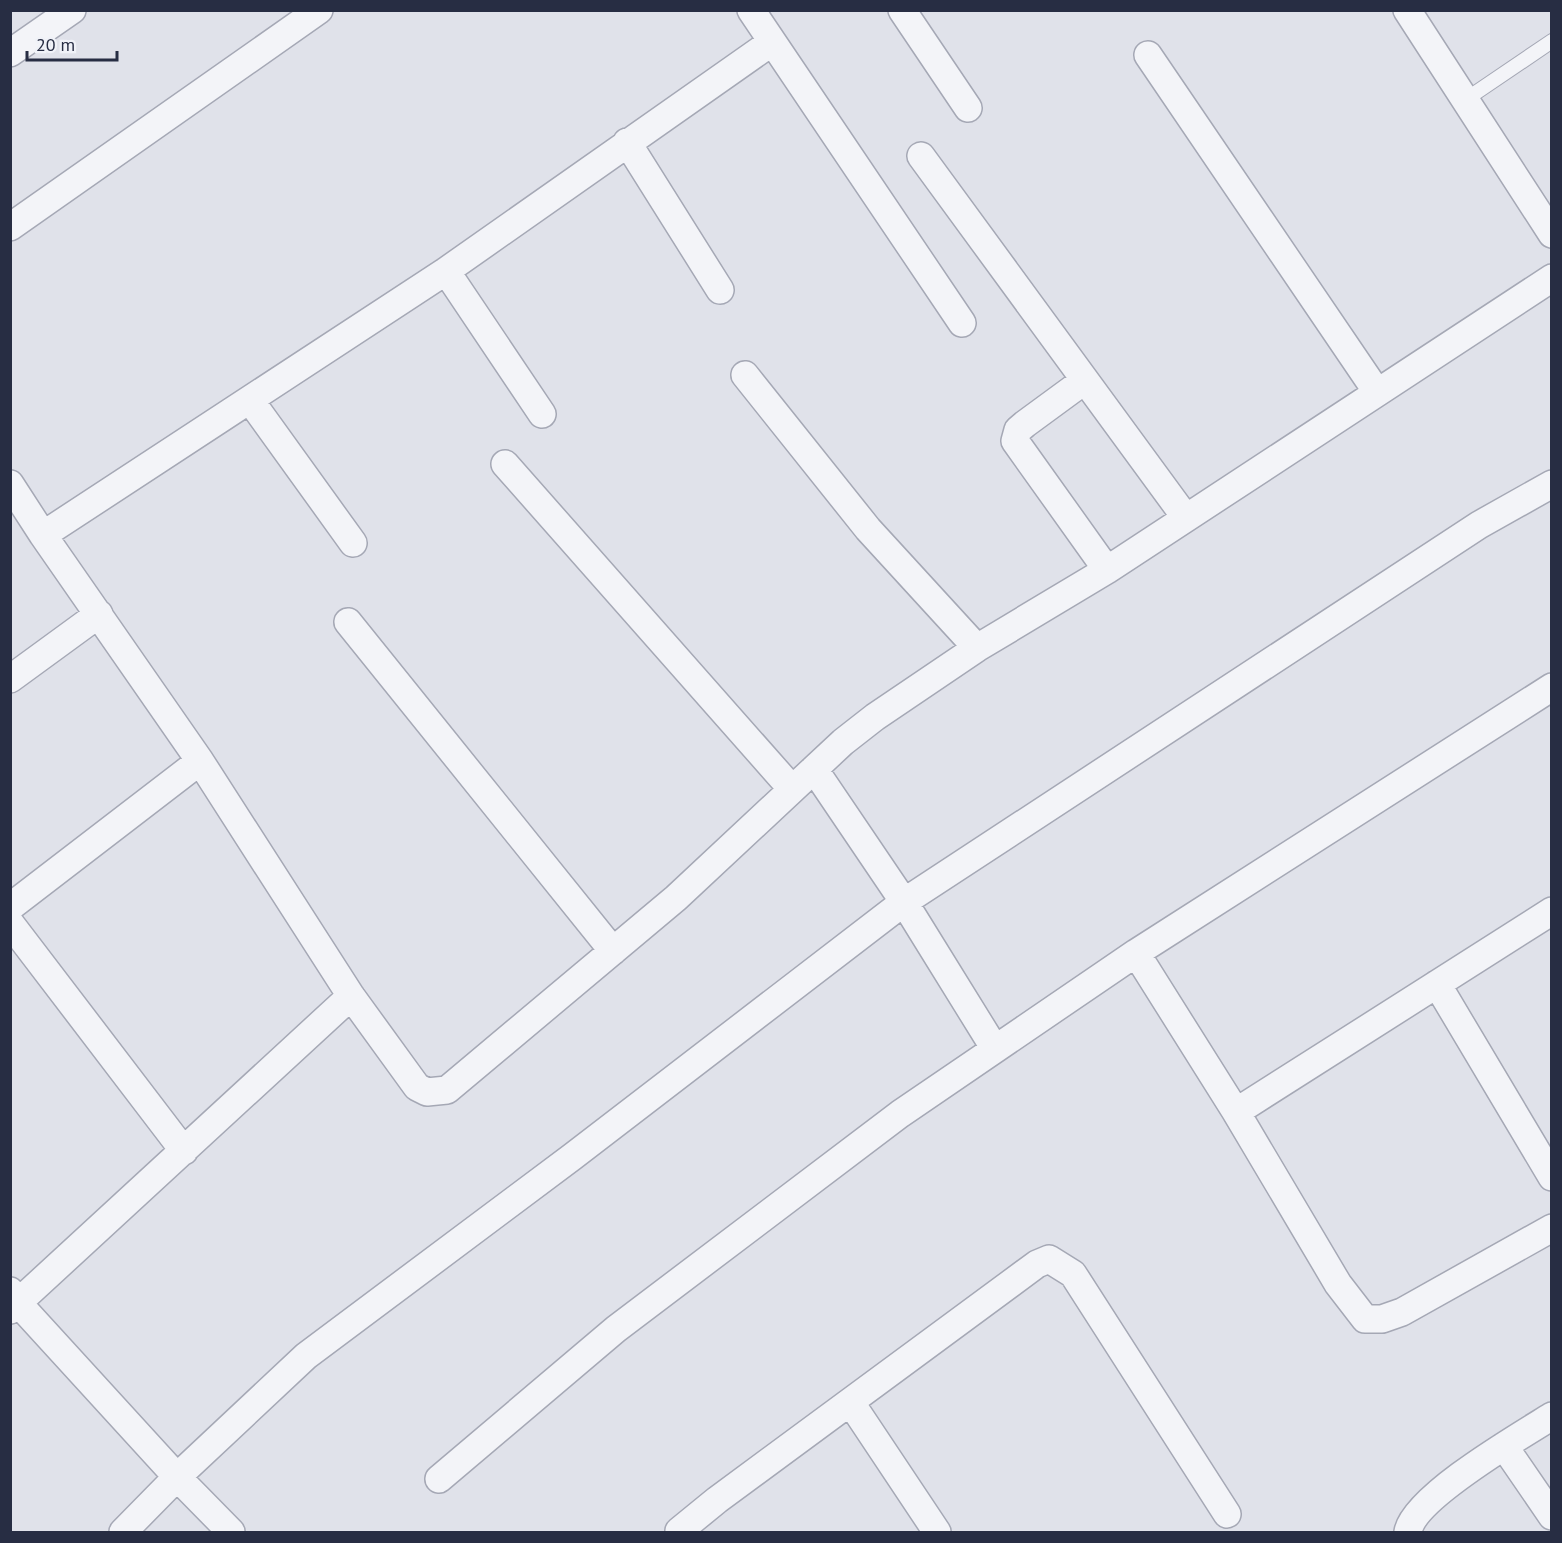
<svg xmlns="http://www.w3.org/2000/svg" width="1562" height="1543" viewBox="0 0 1562 1543" font-family="'PT Sans',sans-serif">
<style>
.lines{fill:none;stroke-linecap:round;stroke-linejoin:round}
.lane-casing{stroke:#a5a8b5;stroke-width:16}
.street-casing{stroke:#a5a8b5;stroke-width:30}
.lane{stroke:#f3f4f8;stroke-width:14}
.street{stroke:#f3f4f8;stroke-width:27}
</style>
<rect width="100%" height="100%" fill="#e0e2ea"/>
<g class="lines">
<!-- lane casing -->
<g class="lane-casing">
<path id="lane" d="M1465,100L1552,41"/>
</g>
<!-- street casing -->
<g class="street-casing">
<path id="street" d="M751,10L962,323
M902,10L968,108
M1407,10L1552,234
M10,53L72,10
M1148,55L1377,392
M627,142L720,290
M921,156L1186,518
M10,227L319,10
M446,271L542,414
M745,375L868,529L977,648
M1085,380L1025,424L1018,430L1015,441L1107,570
M250,400L353,543
M505,464L792,789
M10,484L43,535L200,761L351,996L417,1087L427,1092L447,1090L676,898L843,742L875,717L977,648L1107,570L1552,278
M43,535L446,271L772,42
M348,622L613,951
M10,679L99,614
M814,769L904,902L995,1049
M10,907L200,761
M10,923L184,1151
M1136,953L1552,687
M1437,984L1552,1177
M1236,1112L1552,911
M10,1291L18,1303L177,1477L306,1356L572,1157L904,902L1479,525L1552,484
M10,1310L351,996
M851,1403L937,1532
M1504,1446L1552,1516
M439,1479L616,1329L900,1114L1136,953L1236,1112L1338,1284L1365,1319H1382L1402,1312L1552,1228
M679,1531L717,1500L1037,1264L1049,1259L1073,1274L1227,1514
M123,1532L177,1477L231,1532
M1408,1532C1413,1498 1520,1436 1552,1416"/>
</g>
<!-- lane -->
<use href="#lane" class="lane"/>
<!-- street -->
<use href="#street" class="street"/>
</g>
<!-- border -->
<rect width="1562" height="1543" fill="none" stroke="#272d43" stroke-width="24"/>
<!-- scale -->
<path d="M27 51v9h90v-9" fill="none" stroke="#272d43" stroke-width="3"/>
<text x="36" y="51" font-size="18" fill="#272d43" stroke="#f0f2f8" stroke-width="4.5" paint-order="stroke">20 m</text>
</svg>
